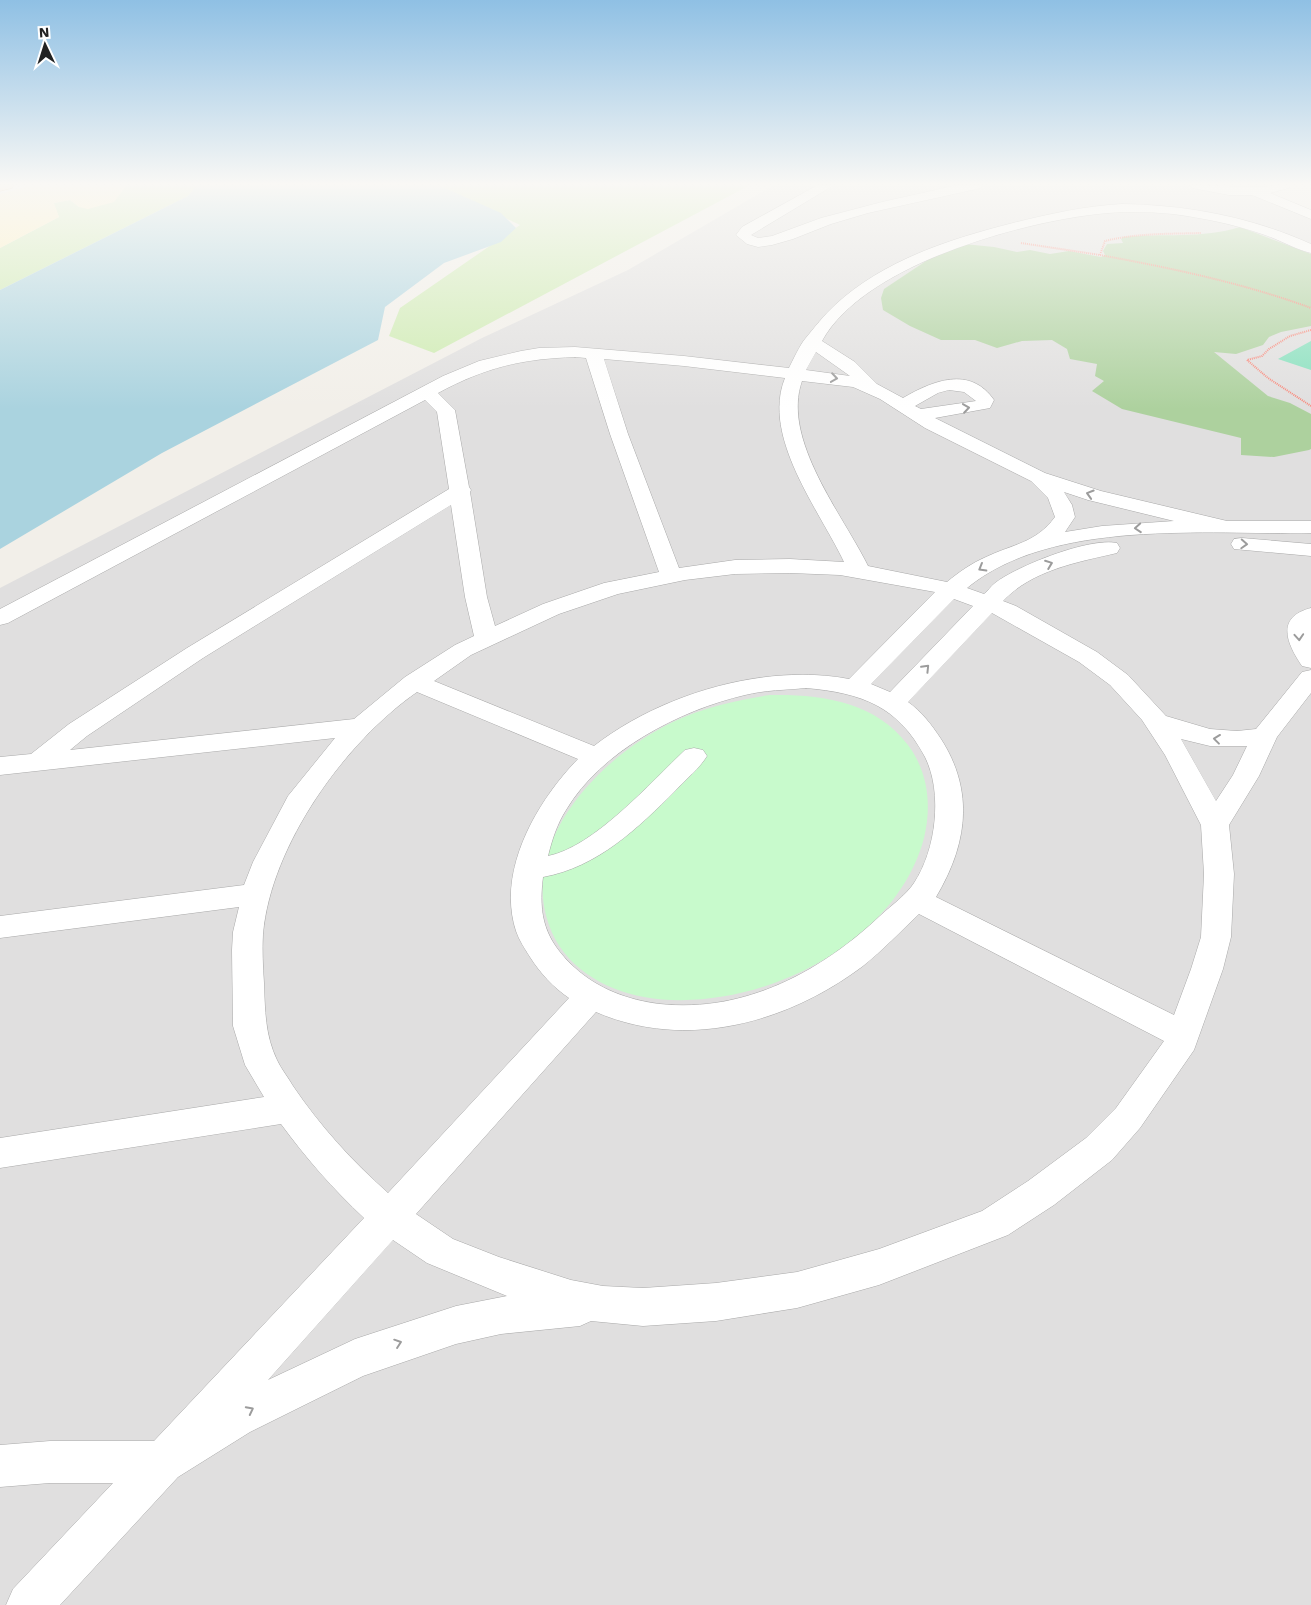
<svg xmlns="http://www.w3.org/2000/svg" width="1311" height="1605" viewBox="0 0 1311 1605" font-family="'Work Sans',sans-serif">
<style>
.residential{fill:#e0dfdf}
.grass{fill:#cdebb0}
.forest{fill:#add19e}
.sand{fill:#fff1ba}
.park{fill:#c8facc}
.pitch{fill:#88e0be}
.water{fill:#aad3df}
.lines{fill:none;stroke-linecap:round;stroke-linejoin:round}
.minor-casing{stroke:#a9a9a9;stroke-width:1}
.major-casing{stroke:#a06b00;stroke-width:1}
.path{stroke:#fa8072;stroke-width:2;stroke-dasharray:1 1;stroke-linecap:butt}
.minor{fill:#fff;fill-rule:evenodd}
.major{fill:#fcd6a4;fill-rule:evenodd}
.oneway{stroke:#9c9c9c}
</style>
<rect width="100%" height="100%" fill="#f2efe9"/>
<!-- residential -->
<path class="residential" d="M774,185H1186L1209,189L1251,193L1311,219V1605H0V588L482,338L628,270Z"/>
<!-- grass -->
<path class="grass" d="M126,185H197L188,196L0,290V248L59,217L53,203L70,200L79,207L126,186Z
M437,185H750L434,353L389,336L400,308L520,225Z"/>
<!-- forest -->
<path class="forest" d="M1240,227L1311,254V326L1281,332L1269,337L1263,345L1236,354L1214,352L1268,396L1290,403L1311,414V449L1309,450L1274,457L1241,455V438L1122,409L1092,391L1104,381L1095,376L1097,364L1070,359L1067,349L1052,340L1022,341L997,348L975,340H941L910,326L883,310L881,298L884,289L929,259L964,244L994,247L1017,252L1030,250L1050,254L1069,251L1101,257L1105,255L1103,251L1107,244L1123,243L1121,239L1123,237C1162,233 1202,239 1240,227Z"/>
<!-- sand -->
<path class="sand" d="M32,185H126V186L114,202L88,209L79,207L70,200L54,203L59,217L0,248V194Z"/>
<!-- park -->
<path class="park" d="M770,695C820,694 875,701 908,745C928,772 932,805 924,838C895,948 750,1016 644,997C604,990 563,966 549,925C518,839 604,754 675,721C705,707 737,700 770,695Z"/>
<!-- pitch -->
<path class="pitch" d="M1311,341V370L1278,359Z"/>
<!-- water -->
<path class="water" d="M197,185H438L501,213L516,228L501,242L444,263L385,307L378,340L162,453L0,549V290L188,196Z"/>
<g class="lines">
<!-- minor casing -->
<g class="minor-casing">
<path id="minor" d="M818,185H834L751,235L758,238L772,236L821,218L882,202L958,185H983L981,188L868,213L831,224L793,239L772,245L758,247L747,244L736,235L742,227Z
M1190,185L1251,187L1290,185L1289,188L1270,193L1311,210V219L1252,195H1229L1192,188Z
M1122,204C1188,205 1251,217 1311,244V253C1294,249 1278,239 1262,234C1233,224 1203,218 1173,214C1152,212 1130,211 1108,213C1026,220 864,264 822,341L855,362L877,384L903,398C932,381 970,365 994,400L990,408L935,418L1045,473L1101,491L1227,521H1311V533C1207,535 1052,518 967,588L984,594C988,591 991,586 995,583C1017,566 1090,537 1117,543L1120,548L1117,553C1078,562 1032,570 1003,601L1016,606L1097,652L1128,675L1166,716L1210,729L1237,731L1256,729L1302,672L1311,670V693L1277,737L1259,776L1229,825L1234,874L1231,937L1223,969L1194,1050L1140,1128L1112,1160L1054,1205L1008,1235L879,1285L797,1308L716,1321L643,1326L591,1321L580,1326L501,1334L456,1344L363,1376L250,1432L178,1477L60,1605H6L13,1589L113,1483H50L0,1487V1445L50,1441H154L364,1218C333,1189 306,1158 281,1124L0,1168V1138L264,1097L245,1065L233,1026L232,950L233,932L239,907L0,938V916L244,885L253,862L288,796L335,738L0,775V757L31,754L69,724L187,648L449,489L437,412L425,400L8,623L0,625V609L443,376L479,361L521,351L539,348L575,347L684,356L789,368C792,362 801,343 805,339C814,328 824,315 835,305C884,260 950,239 1013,223C1049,214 1085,206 1122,204ZM816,352L850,376L806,370ZM575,357L586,358L610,434L659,572L604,583L543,604L495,626L487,597L470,492L471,490L469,487L455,410L438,393C486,367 522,359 575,357ZM604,359L684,366L785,378C761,437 820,511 844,562L790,559L735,560L679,568L628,434ZM802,381L853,387L880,399L925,428L1031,481L1048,498L1055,517C1036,543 1013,544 986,557C972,563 959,572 947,582L868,566C843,515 781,439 802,381ZM949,390L964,392L976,401L921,409L915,406L938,393ZM1064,492L1088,500L1174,521L1102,526L1065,532L1075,517L1072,505ZM451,505L465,597L474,636L455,645L405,677L354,719L70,750L87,736L203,658ZM790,573L840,575L935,592L849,679C765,663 661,694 594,746L434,681L471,655L559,614L618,594L685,580L735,574ZM954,599L973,606L890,692L871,684ZM992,613L1079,662L1110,685L1142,720L1165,755L1201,825L1204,874L1201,937L1191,969L1174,1015L936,897C967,845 975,792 941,739C931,724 922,712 908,702ZM806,688C862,693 898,706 925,757C943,793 936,850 914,883C906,895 892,905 881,915C822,971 745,1013 660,1004C628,1000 598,989 574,967C545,940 538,916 543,877C598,867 638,828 676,790C686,779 699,769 707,756L703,750L694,748L685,750C651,782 594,847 548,856C552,840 557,824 566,810C601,751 680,710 745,695C765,690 786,690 806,688ZM417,692L578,759C538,800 496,870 516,931C519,940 525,949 530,957C541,974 553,987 569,998L388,1193C352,1161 320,1126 293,1086C288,1077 281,1069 277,1060C265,1035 265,1010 264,983C263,967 262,950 263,934C271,845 345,742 417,692ZM1181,739L1210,746H1247L1233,775L1216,801ZM919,914L1164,1041L1116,1108L1086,1138L1028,1181L982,1211L879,1249L797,1272L716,1283L643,1288L603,1286L571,1280L499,1257L453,1239L416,1214L596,1012C686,1051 787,1023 863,966C883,950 900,932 919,914ZM393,1240L427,1263L507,1296L456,1306L355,1339L268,1380Z
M1242,538L1311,544V556L1234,549L1231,544L1234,539Z
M1311,608V668L1302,666C1287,644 1275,617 1311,608Z"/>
</g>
<!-- major casing -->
<g class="major-casing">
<path id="major" d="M0,185H14L12,188L0,191Z"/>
</g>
<!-- path -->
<path class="path" d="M1021,243L1100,255L1105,241C1137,233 1169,234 1201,233
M1100,255C1171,268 1243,283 1311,308
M1311,330L1290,336L1269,349L1262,356L1247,360L1268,378L1311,406"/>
<!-- minor -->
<use href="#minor" class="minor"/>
<!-- major -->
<use href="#major" class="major"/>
</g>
<!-- one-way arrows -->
<defs><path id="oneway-chevron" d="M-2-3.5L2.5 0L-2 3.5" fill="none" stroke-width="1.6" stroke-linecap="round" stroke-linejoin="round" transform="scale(1.25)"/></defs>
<g class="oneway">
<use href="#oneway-chevron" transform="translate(834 378) rotate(8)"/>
<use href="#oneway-chevron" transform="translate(966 408) rotate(-8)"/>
<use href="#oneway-chevron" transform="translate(1090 494) rotate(-163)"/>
<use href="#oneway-chevron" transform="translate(1138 528) rotate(176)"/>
<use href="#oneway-chevron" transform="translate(1244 544) rotate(3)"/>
<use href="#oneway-chevron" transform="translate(1049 564) rotate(-21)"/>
<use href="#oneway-chevron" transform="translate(982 568) rotate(150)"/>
<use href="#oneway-chevron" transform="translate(1299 637) rotate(86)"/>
<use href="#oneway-chevron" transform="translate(926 668) rotate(-46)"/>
<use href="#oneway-chevron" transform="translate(1217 739) rotate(-173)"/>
<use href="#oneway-chevron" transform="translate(398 1343) rotate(-19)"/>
<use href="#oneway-chevron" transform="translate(250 1410) rotate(-27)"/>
</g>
<!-- sky -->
<linearGradient id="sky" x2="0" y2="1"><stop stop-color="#8fc0e4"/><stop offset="0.45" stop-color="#f9f8f5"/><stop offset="1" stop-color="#f9f8f5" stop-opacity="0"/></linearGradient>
<rect width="1311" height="409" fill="url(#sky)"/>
<!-- north arrow -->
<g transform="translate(45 45) rotate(356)" stroke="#ffffff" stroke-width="4" paint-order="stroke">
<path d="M0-4L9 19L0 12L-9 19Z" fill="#222222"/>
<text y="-8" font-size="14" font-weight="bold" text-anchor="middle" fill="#222222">N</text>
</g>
</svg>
